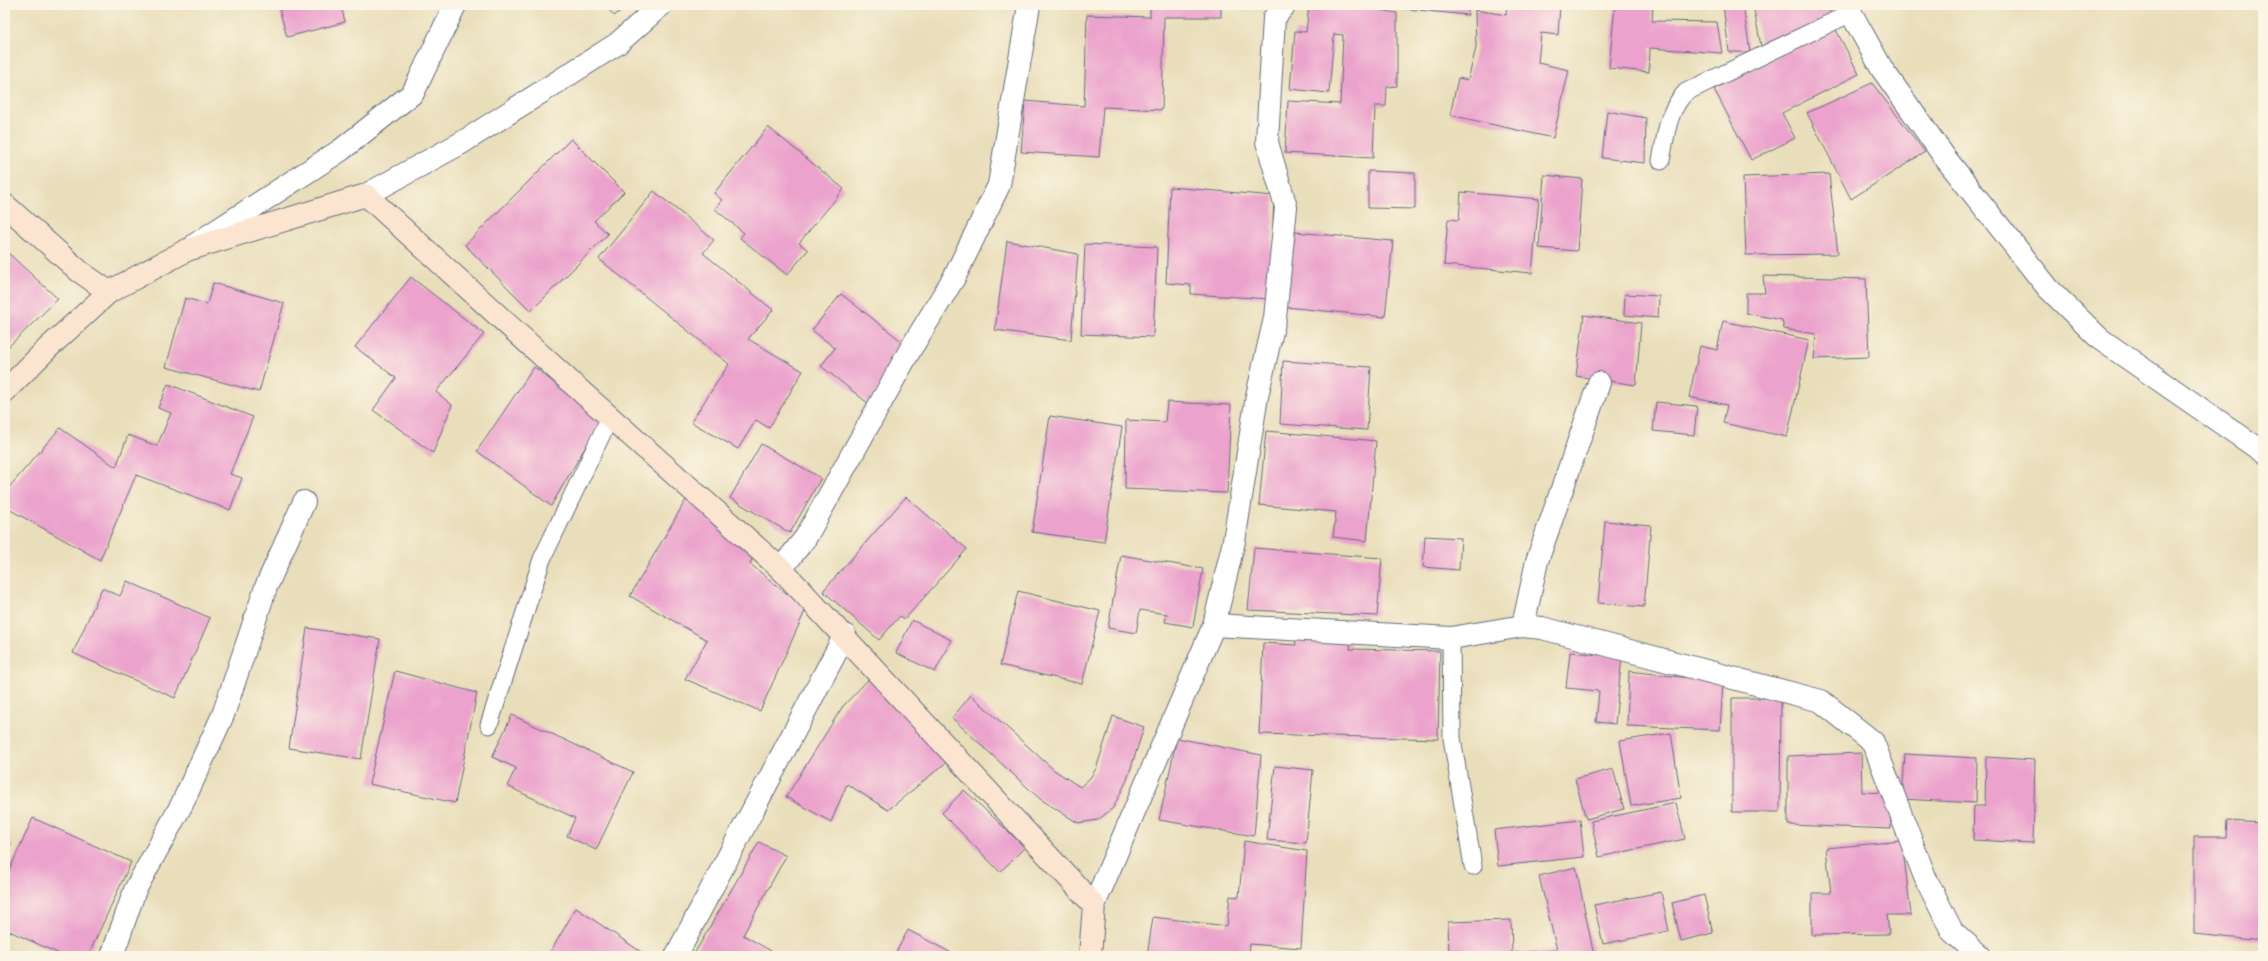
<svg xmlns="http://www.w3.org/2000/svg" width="2268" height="961" viewBox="0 0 2268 961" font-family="Dekko,sans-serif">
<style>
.building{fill:#eba2cc}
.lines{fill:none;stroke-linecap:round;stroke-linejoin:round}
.lane-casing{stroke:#636c7e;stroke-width:19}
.street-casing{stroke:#636c7e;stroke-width:24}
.secondary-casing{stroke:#636c7e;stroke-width:24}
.lane{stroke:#fff;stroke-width:17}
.street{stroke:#fff;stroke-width:22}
.secondary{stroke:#fce5d0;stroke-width:22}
</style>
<rect width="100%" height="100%" fill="#fcf5e5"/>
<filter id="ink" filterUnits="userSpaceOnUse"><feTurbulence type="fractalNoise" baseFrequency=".025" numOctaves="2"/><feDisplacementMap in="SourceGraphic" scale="8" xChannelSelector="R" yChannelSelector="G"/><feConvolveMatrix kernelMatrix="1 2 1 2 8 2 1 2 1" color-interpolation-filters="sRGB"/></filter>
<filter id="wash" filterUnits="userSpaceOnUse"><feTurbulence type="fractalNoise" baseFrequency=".012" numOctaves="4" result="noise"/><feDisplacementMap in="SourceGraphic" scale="16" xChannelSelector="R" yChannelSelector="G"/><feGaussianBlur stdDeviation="0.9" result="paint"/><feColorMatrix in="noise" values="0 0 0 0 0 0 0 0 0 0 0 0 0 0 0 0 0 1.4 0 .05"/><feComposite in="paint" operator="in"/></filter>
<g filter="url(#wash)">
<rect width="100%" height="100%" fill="#e9deba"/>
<g id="blocks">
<!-- building -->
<path class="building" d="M278,5H341L345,22L287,37Z
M605,5H628L614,16Z
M1150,5H1221V17H1164L1162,110L1103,107L1099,157L1021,152L1025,101L1084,106L1087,15L1150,17Z
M1309,5H1349L1397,13V86L1387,87L1386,106H1375L1373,158L1285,153L1288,101L1340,104L1343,35L1334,34L1329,93L1290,89L1295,31L1306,32Z
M1376,5H1468V15L1376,6Z
M1507,5H1560L1558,35L1541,33L1538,63L1569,70L1553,138L1450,115L1458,78L1468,80L1476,48L1475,10L1506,15Z
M1615,5L1653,6L1652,21L1717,22L1722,53L1650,48L1649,72L1609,68Z
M1723,5H1743L1750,52H1729Z
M1753,5H1830V16L1762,51Z
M1835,28L1859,74L1782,113L1795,138L1751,160L1714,89Z
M1872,83L1925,152L1851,199L1807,113Z
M1607,111L1646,118L1645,163L1602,158Z
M768,127L844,189L799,243L808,250L787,275L740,238L744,233L715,209L722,200L714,193Z
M571,139L624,192L594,221L608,234L531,311L465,245Z
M1368,171L1415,173V209L1368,208Z
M1829,174L1838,254L1746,255L1743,177Z
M1544,175L1582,179L1577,251L1539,248Z
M1170,187L1274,196L1270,299L1191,294V285L1166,283Z
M654,191L714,240L703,253L773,310L748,339L803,371L769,428L756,420L738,449L691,422L729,364L599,259Z
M1461,192L1539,199L1532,273L1444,265L1448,219L1459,220Z
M1295,232L1393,241L1385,317L1286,307Z
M1007,241L1078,254L1071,340L995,330Z
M1085,244L1157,247L1153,337L1081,334Z
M5,250L58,299L5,350Z
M1763,276L1866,279L1869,357L1814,359L1816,334L1784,329L1782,320L1746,313V293H1765Z
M411,277L484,334L436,392L452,405L433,453L373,410L396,378L355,347Z
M213,283L284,303L259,392L166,367L185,298L207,304Z
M841,294L904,343L869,404L821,366L835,348L812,330Z
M1625,294L1659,296L1658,318L1624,315Z
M1584,315L1641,323L1636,385L1576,376Z
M1723,321L1809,340L1787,437L1723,423L1727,405L1689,397L1700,346L1717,350Z
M1283,361L1371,367L1367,430L1280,424Z
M534,367L601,420L551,506L477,451Z
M168,384L253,417L230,474L242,478L230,510L136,475L100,560L5,507V492L60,428L116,467L128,435L157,446L171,413L158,408Z
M1167,402L1231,405L1227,493L1125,489L1126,420L1165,422Z
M1656,402L1697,406L1694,435L1653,431Z
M1050,416L1122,427L1104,542L1032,532Z
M1266,431L1376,441L1367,541L1333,537L1336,512L1259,505Z
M761,444L821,478L790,533L730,498Z
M906,497L967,549L905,619L900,616L879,640L823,591Z
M687,498L754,554L750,564L806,609L760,711L685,679L707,640L630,596Z
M1605,521L1651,525L1644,607L1598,603Z
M1425,536L1461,538L1459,570L1423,567Z
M1254,548L1382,558L1377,616L1248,610Z
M1121,555L1203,569L1193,627L1165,622L1167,614L1140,610L1136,633L1108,628Z
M127,581L210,618L175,698L73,653L102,588L120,596Z
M1018,591L1100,611L1082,684L1000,665Z
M912,620L951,640L935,672L896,653Z
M307,628L380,639L361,759L289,748Z
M1295,637L1351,639L1350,649L1440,651L1438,739L1259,734L1263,643L1296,645Z
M1570,652L1622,657L1615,724L1596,722L1599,691L1566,688Z
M395,671L477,693L455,803L369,784Z
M1629,671L1723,682L1720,730L1627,726Z
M869,679L948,761L888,810L847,784L831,822L786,797L843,706Z
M971,695L1054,770L1080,787L1090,778L1096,769L1113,716L1144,727L1127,780L1113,808L1098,820L1078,823L1040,799L952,718Z
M1732,698H1781L1780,812H1732Z
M512,715L633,772L596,850L567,836L575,818L507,786L516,768L492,757Z
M1671,733L1681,798L1631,806L1620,741Z
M1177,738L1261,755L1254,836L1159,820Z
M1861,753L1862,792L1890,793L1891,829L1788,825V756Z
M1905,754L1977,758L1976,803L1902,799Z
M1986,757L2035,760L2033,843L1973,840L1974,806H1985Z
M1275,766L1313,770L1306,843L1267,840Z
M1613,769L1624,809L1586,819L1575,779Z
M964,790L1025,847L1000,872L942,813Z
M1676,803L1685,839L1599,857L1591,821Z
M33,818L131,862L88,956H64L5,929V879Z
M1580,820L1584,857L1498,866L1494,830Z
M2227,821L2263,823V941L2194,934V837H2226Z
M5,840L11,843L5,856Z
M1244,841L1307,851L1301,948L1250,944L1249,956H1147L1153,917L1227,926L1230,896L1239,897Z
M1902,841L1911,915H1887L1889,934L1812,935V893H1831L1826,848Z
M759,842L786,856L743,935L771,951L768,956H693Z
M1576,867L1594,956H1449L1448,922L1511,920L1512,953L1557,950L1539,876Z
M1661,892L1669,931L1603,944L1594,905Z
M1704,895L1713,933L1681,941L1672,903Z
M576,908L647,956H548Z
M908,930L957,956H894Z"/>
</g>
</g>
<g filter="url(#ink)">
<use href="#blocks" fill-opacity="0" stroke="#636c7e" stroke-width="1"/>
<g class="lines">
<!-- lane casing -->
<g class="lane-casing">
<path id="lane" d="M1661,161C1666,135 1667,111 1686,92L1851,13
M1451,638L1452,738L1473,866
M489,725L542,559L610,417"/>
</g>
<!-- street casing -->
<g class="street-casing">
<path id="street" d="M1850,5L1851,13L1882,69L1946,159L2048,288L2100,339L2263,452
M366,195L463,142L617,44L661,5
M196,244L341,150L413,93L455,5
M781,569L806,537L910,350L955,276L999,185L1029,5
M1214,625L1451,638L1523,626L1542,628L1821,701L1873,742L1925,877L1952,931L1980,956
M1523,626L1537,561L1599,383
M1094,905L1214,625L1234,541L1257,396L1275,318L1286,207L1267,142L1274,18L1285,5
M112,956L135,890L182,804L223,715L266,587L304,502
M676,956L845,635"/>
</g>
<!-- secondary casing -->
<g class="secondary-casing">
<path id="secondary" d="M5,205L79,271L109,292
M5,391L48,348L109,292L187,250L366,195L575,386L781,569L1094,905L1090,956"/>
</g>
<!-- lane -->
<use href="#lane" class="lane"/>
<!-- street -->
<use href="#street" class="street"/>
<!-- secondary -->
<use href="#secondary" class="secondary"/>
</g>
</g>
<!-- margin -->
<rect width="2268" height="961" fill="none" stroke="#fcf5e5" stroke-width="20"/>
</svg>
